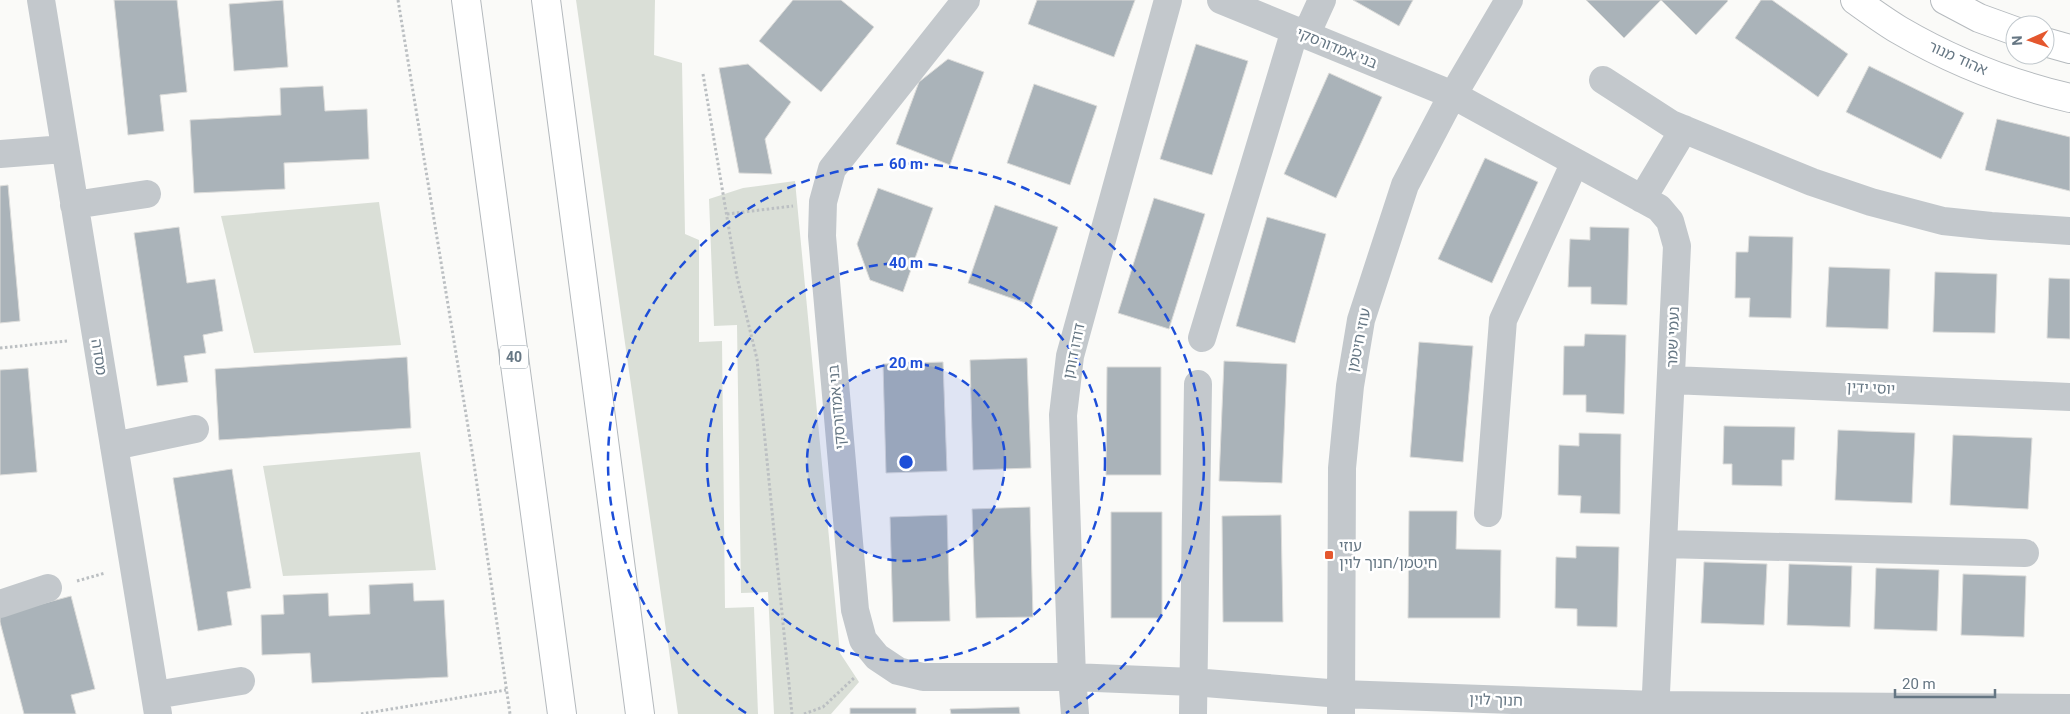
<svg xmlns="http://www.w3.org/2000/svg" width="2070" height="714" viewBox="0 0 2070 714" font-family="Roboto,'Noto Sans Hebrew',sans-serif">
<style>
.green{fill:#dadfd7}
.building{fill:#aab3b9;stroke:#dcdcda}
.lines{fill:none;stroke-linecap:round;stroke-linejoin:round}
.major-casing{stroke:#b5babe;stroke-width:30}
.highway-casing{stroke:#b4b9bd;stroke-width:30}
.path{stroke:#bbbfc2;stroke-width:3;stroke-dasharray:2.5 2.5;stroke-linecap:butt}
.minor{stroke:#c3c8cc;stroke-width:28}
.major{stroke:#fff;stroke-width:28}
.highway{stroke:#fff;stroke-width:28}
.ring{fill:none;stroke:#1d4ed8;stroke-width:2.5;stroke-dasharray:9 6}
.poi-dot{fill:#e4572e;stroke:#fff;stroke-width:2}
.labels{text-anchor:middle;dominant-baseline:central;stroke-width:5;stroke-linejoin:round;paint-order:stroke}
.shield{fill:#fff;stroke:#939fa8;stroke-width:1}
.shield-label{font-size:14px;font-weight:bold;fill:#657683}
.street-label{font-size:15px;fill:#657683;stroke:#fff}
.poi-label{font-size:15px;fill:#657683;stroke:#fff;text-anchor:start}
.centre{fill:#1d4ed8;stroke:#fff;stroke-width:2.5}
.ring-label{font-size:15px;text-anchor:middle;font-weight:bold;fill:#1d4ed8;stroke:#fff;stroke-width:5;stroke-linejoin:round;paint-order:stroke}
</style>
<rect width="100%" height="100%" fill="#fafaf8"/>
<!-- green -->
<path class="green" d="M576,0H655L654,55L682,63L685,234L699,240V342L722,341L725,608L754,607L758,714H678Z
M795,181L840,653L859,682L831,714H774L768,592L741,593L737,325L714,326L709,199L743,188Z
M379,202L401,345L254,353L221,216Z
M420,452L436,570L283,576L263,466Z"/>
<!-- building -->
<path class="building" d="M114,0H177L187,92L160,95L164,131L128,135Z
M283,0L288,67L234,71L229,4Z
M793,0H841L874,27L821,92L759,41Z
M1037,0H1135L1114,57L1028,24Z
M1353,0H1413L1399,26Z
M1586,0H1661L1624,38Z
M1661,0H1727L1728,1L1696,35Z
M1761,0H1772L1848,54L1818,97L1735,38Z
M1196,44L1248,61L1212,175L1160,159Z
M948,59L984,72L950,165L896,144L919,82Z
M748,64L791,102L765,139L772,174L739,173L719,68Z
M1869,66L1964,113L1941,159L1846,112Z
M1329,73L1382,97L1336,198L1284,174Z
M1034,84L1097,106L1070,185L1007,163Z
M323,86L325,111L367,109L369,159L284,163L285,189L194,193L190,120L281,115L280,88Z
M1997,119L2070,137V191L1985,170Z
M1485,158L1538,182L1492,283L1438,259Z
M8,185L20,321L0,323V186Z
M878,188L933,208L903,292L870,280L857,244Z
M1154,198L1205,214L1169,329L1118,313Z
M995,205L1058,227L1031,305L968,283Z
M1267,217L1326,234L1295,343L1236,326Z
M179,227L187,283L215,279L223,331L203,335L206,353L184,356L188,382L157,386L134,233Z
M1590,227L1629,228L1627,305L1591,304V287H1568L1570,239L1590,240Z
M1749,236L1793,237L1791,318L1749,317L1750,298H1735L1736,252H1748Z
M1829,267L1890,269L1888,329L1826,327Z
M1935,272L1997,274L1995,333L1933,332Z
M2049,278L2070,279V339L2047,338Z
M1585,334L1626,335L1624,414L1586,412V395H1563L1564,346H1584Z
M1419,342L1473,346L1463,462L1410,457Z
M407,357L411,428L219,440L215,369Z
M1027,358L1031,468L973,470L970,360Z
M1224,361L1287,364L1282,483L1219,481Z
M943,362L947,471L886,473L883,364Z
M1107,367H1161V475H1106Z
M28,368L37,472L0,475V370Z
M1724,426L1795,427L1794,460H1782V486L1732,485V464H1723Z
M1838,430L1915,433L1912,503L1835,500Z
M1579,433L1621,434L1620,514L1580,513L1581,496L1558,495L1559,445L1579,446Z
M1953,435L2032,438L2028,509L1950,505Z
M232,469L251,588L227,592L232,625L198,631L173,478Z
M1030,507L1033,617L976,618L972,509Z
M1409,511H1457L1456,549L1501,550L1500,618H1408Z
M1111,512H1162V618H1111Z
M947,515L950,621L893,622L890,517Z
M1281,515L1283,622H1223L1222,516Z
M1576,546L1619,547L1617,627L1577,626V609L1555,608L1556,557L1576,558Z
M1704,562L1767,564L1764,625L1701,623Z
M1789,564L1852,566L1850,627L1787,625Z
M1876,568L1939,570L1937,631L1874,629Z
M1963,574L2026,576L2024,637L1961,635Z
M413,583L414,601L444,600L448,677L312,683L310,653L262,655L261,615L284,614L283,595L328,593L329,616L370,614L369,585Z
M71,596L95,689L71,695L76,714H24L0,622V615Z
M1019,707L1020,714H951L950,709Z
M850,708H916V714H850Z"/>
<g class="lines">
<!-- major casing -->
<g class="major-casing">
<path id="major" d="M1855,0C1869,10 1884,21 1899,30C1952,61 2010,84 2070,98
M1945,0L1979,18L2015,31
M2045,42L2070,49"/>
</g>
<!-- highway casing -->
<g class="highway-casing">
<path id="highway" d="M466,0L562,714
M546,0L640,714"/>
</g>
<!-- path -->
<path class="path" d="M398,0L473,457L510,714
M703,74L737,277L757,359L792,714
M727,214L793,206
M0,348L67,341
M77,581L105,573
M361,714L506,690
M804,714L823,707L855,677"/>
<!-- minor -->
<path class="minor" d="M41,0L158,714
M966,0L832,169L823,202L822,236L855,610L863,640L877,657L898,671L923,677H1072L1193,682L1341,694L1655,705L2070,708
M1221,0L1453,95L1659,208L1670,221L1677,246L1655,714
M1306,35L1322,0
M1603,80L1671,124L1812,182L1871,202L1943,221L1991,226L2070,231
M0,154L64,149
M1642,199L1684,129
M74,205L147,194
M1202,338L1295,30
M1672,380L2070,397
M114,446L195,429
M1488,513L1503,320L1575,162
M1664,544L2025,553
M0,604L48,588
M155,695L241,681
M1075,714L1072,677L1063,415L1070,356L1168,0
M1193,714L1198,384
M1341,714L1342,468L1350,386L1361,320L1405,185L1446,107L1509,0"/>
<!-- major -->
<use href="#major" class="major"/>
<!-- highway -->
<use href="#highway" class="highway"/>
</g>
<!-- distance rings -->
<circle cx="906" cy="462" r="99" fill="#1d4ed8" fill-opacity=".12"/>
<g class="ring">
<circle cx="906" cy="462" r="99"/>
<circle cx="906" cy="462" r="199"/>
<path d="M746 713A298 298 0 1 1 1066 713"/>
</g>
<!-- markers -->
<rect class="poi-dot" x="1324" y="550" width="10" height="10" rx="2.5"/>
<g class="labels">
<!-- shield labels -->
<rect class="shield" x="500" y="345.5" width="28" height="23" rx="4"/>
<g class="shield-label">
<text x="514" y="357">40</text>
</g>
<!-- street labels -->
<g class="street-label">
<text transform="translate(1337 48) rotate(22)">בני אמדורסקי</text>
<text transform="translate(1958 58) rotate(24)">אהוד מנור</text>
<text transform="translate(1673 337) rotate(-88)">נעמי שמר</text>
<text transform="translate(1359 340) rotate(-78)">עוזי חיטמן</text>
<text transform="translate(1074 351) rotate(-78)">דודו דותן</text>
<text transform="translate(99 357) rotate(81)">מסדה</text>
<text transform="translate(1871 388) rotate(3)">יוסי ידין</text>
<text transform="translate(837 407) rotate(-95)">בני אמדורסקי</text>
<text transform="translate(1496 700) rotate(2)">חנוך לוין</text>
</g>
<!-- poi labels -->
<g class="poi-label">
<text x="1339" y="546">עוזי<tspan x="1339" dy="17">חיטמן/חנוך לוין</tspan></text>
</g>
</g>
<circle cx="906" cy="462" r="8" class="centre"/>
<g class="ring-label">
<text x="906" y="169">60 m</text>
<text x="906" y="268">40 m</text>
<text x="906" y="368">20 m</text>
</g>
<!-- north arrow -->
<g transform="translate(2030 40) rotate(267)"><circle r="24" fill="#ffffff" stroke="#c1c8cd"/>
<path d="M0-4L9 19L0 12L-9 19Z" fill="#e4572e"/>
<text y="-8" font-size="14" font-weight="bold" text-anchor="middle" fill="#657683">N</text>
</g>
<!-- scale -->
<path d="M1895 689v8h100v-8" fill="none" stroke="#657683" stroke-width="2.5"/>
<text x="1902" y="689" font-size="15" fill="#657683" stroke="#ffffff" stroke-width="4" paint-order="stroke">20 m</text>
</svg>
